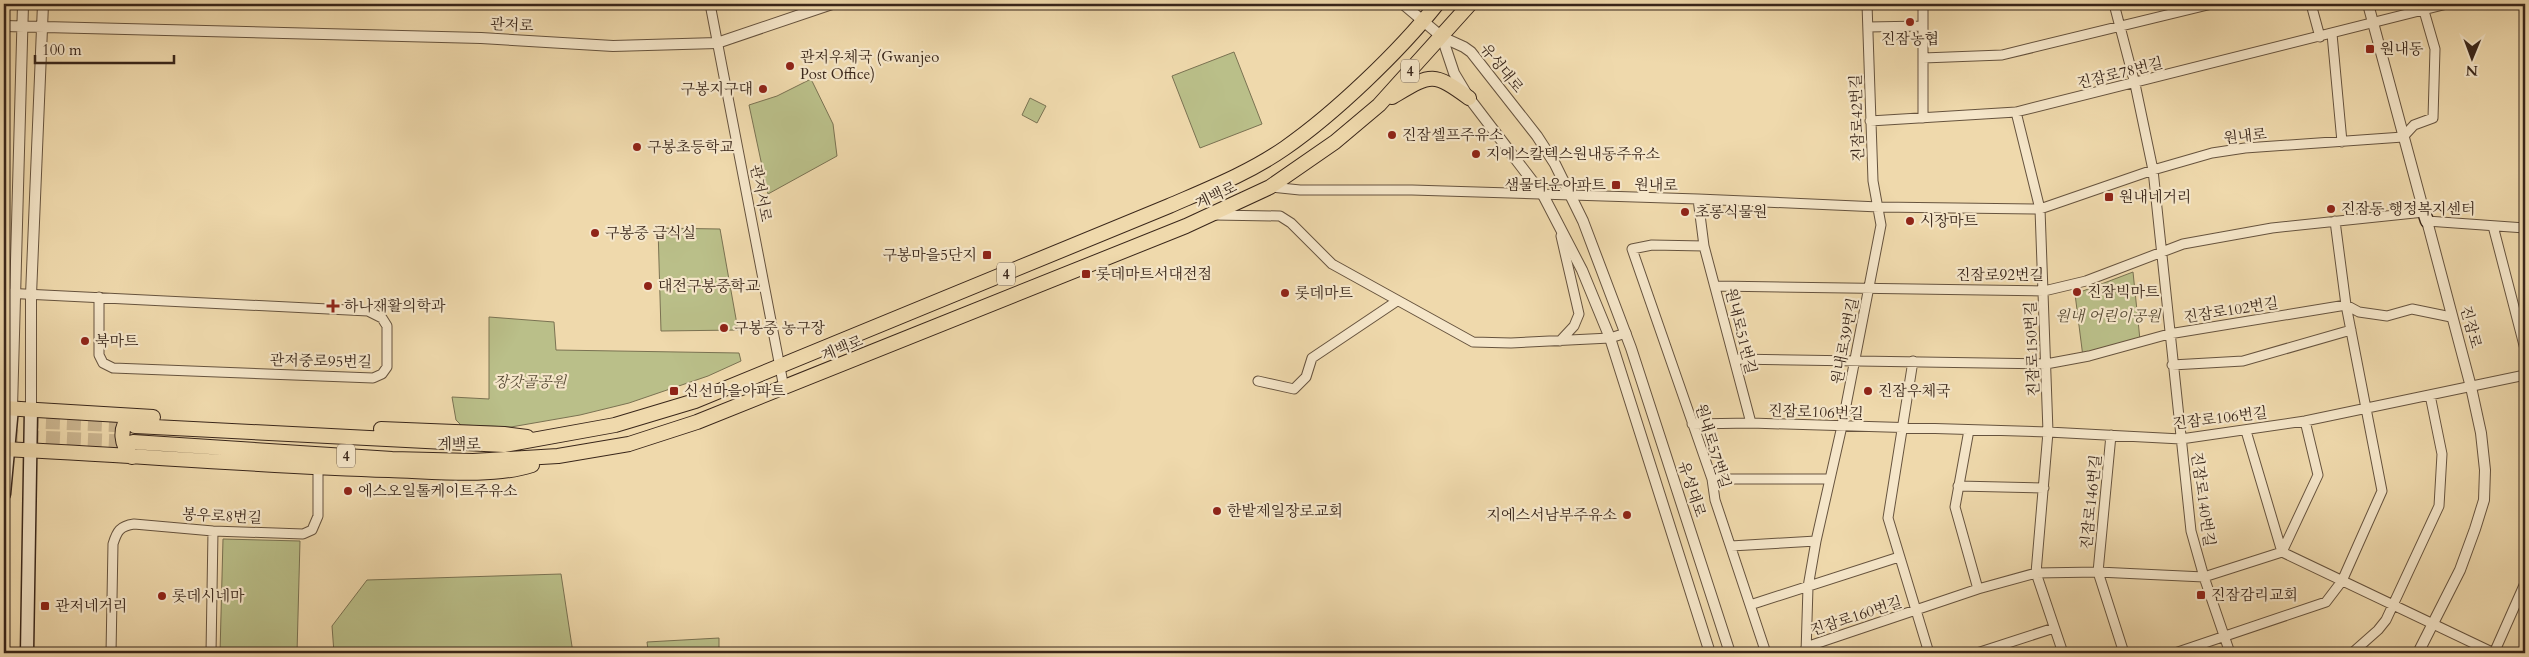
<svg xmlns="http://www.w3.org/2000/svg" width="2529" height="657" viewBox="0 0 2529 657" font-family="Cardo,'Noto Serif KR',serif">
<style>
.green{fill:#babf89;stroke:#7a7252}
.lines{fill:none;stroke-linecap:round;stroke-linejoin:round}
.primary-tunnel{stroke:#cbb58f;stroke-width:14;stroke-dasharray:14 7;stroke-linecap:butt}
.minor-casing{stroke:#66533e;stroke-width:11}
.tertiary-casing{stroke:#66533e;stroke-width:12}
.secondary-casing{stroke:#39261a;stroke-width:15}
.primary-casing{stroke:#39261a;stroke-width:16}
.minor{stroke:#f5e6c9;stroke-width:9}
.tertiary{stroke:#f5e6c9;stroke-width:10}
.secondary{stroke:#f5e6c9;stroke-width:12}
.primary{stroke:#efd9ac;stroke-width:14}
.poi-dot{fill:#8f2418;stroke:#f5e6c9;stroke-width:2}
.labels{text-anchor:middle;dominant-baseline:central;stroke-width:4.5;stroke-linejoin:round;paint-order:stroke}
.shield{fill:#f5e6c9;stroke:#71604e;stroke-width:1}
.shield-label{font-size:14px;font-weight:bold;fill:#39261a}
.street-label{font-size:15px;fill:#39261a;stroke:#f5e6c9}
.poi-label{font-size:15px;fill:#39261a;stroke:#f5e6c9;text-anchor:start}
.park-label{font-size:15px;font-style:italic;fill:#594c36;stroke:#f5e6c9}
</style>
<rect width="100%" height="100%" fill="#efd9ac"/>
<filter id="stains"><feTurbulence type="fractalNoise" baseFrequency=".004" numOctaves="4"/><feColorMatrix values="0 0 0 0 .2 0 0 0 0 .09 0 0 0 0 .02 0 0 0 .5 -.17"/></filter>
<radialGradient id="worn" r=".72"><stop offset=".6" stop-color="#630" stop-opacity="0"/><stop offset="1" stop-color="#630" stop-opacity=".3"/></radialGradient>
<!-- green -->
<path class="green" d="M63,4H201V9L63,5Z
M1234,52L1262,124L1200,148L1172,76Z
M811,79L833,124L837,156L768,194L749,105L777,96Z
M1030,98L1046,106L1037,123L1022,115Z
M658,228L720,229L738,330L661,331Z
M2133,272L2140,340L2083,357L2075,294Z
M489,317L554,322L556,350L739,353L741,361L708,376L629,403L580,415L511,427L461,425L456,420L452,397L489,399Z
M223,539L300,541L297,653H220Z
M561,574L573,653H334L332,626L367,580Z
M719,638V651L740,653H628L648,650L647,642Z"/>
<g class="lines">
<!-- primary-tunnel -->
<path class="primary-tunnel" d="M4,420L134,426
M4,436L133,442"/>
<!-- minor casing -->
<g class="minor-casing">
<path id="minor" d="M710,4L784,388
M1923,4V118
M2114,4L2135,84L2153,170L2191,531L2204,577L2230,653
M2311,4L2320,37
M1868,27L1923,26
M2332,34L2342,142
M1923,58L2002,55L2212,4
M2016,112L2040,209L2048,432L2036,573L2063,653
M1870,121L2016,112L2447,4
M1271,187L1300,190H1412L1698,199L1879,207L2040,209L2153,170L2212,153L2245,148L2403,137L2414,125L2433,118L2435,49L2422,4
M1698,199L1704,246L1751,423
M1214,215L1280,216L1291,223L1332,264L1473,342L1511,343L1610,338L1626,333
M2427,221L2525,228
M2493,226L2525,349
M1704,246L1652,245L1632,249L1712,479L1715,500L1766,653
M1716,286L2044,291L2086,281L2183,244L2272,228L2424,212
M4,293L368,311L382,318L387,326V367L382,374L373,378L113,368L103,363L99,355V297
M1560,341L1574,326L1579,314L1561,236
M1734,359L2046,364L2089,356L2169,334L2346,305L2359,312L2387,316L2412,309L2451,317
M1913,361L1888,518L1929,653
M2172,365L2243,361L2351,330
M1258,381L1294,389L1306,377L1312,358L1397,301
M1692,424L1751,423L2048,432L2181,439L2305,421L2525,375
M1969,430L1955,507L1978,589
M2246,431L2282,552
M2111,435L2098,572L2124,653
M1712,479H1830
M1958,486L2044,488
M1731,546L1816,541
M2282,552L2318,475L2305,421
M1750,605L1899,557
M1806,647L1978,589L2036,573L2098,572L2204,577L2282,552L2494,653
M111,653L113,544C117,531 120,526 134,524L213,531L303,534L312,530L318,516V468
M211,653L213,531
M1806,653L1808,587L1816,541L1842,426L1881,225L1873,181L1867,4
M1977,653L2054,628
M2175,653L2326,602L2342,581L2382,491L2346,305L2335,221
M2352,653L2378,630L2386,620L2439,506L2442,454L2430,395
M2494,653L2525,583"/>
</g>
<!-- tertiary casing -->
<g class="tertiary-casing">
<path id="tertiary" d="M1403,4L1442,37L1464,47L1471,52L1537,136L1555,164L1583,221L1631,348L1730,653
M2368,4L2424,212
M4,26L481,38L613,46L717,43L832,4
M1442,37L1454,73L1469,98L1543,195L1582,270L1610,338L1710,653
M12,408L23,4
M31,409V295L43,4
M2418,653L2460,570L2475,529L2484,500L2485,470L2481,433L2471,387L2427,221"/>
</g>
<!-- secondary casing -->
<g class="secondary-casing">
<path id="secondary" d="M2424,212L2427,221
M4,494L12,408
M27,653L31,409"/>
</g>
<!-- primary casing -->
<g class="primary-casing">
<path id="primary" d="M1392,97C1431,74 1432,71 1469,98
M4,408L153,417
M131,416C118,428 121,445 132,457
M135,426L504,445L615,425L695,401L1169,206C1208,189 1249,173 1285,148C1335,113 1399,52 1437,4
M381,429L504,434L527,437
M133,442L392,459L473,461L558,456L629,444L697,422L1186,226L1270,187L1335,142L1379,105L1470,4
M4,449C132,455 260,466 389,470C430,471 493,478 532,465"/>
</g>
<!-- minor -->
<use href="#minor" class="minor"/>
<!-- tertiary -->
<use href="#tertiary" class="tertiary"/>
<!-- secondary -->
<use href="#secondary" class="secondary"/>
<!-- primary -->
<use href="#primary" class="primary"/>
</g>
<!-- markers -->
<g class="poi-dot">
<circle cx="1910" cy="22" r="5"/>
<rect x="2365" y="44" width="10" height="10" rx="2.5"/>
<circle cx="790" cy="66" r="5"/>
<circle cx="763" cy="89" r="5"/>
<circle cx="1392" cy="135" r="5"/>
<circle cx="637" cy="147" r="5"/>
<circle cx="1476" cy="154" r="5"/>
<rect x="1611" y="180" width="10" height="10" rx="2.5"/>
<rect x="2104" y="192" width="10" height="10" rx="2.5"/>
<circle cx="2331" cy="209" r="5"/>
<circle cx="1685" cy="212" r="5"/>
<circle cx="1910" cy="221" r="5"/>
<circle cx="595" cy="233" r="5"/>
<rect x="982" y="250" width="10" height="10" rx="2.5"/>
<rect x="1081" y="269" width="10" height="10" rx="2.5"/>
<circle cx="648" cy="286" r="5"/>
<circle cx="2077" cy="292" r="5"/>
<circle cx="1285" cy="293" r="5"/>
<path d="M330.5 298.5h5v5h5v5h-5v5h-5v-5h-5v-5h5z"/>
<circle cx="724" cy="328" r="5"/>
<circle cx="85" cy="341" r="5"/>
<rect x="669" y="386" width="10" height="10" rx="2.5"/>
<circle cx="1868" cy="391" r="5"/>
<circle cx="348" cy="491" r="5"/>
<circle cx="1217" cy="511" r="5"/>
<circle cx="1627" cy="515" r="5"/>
<rect x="2196" y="590" width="10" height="10" rx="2.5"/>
<circle cx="162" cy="596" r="5"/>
<rect x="40" y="601" width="10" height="10" rx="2.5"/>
</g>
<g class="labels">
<!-- shield labels -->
<g class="shield">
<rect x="1401" y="59.5" width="18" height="23" rx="4"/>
<rect x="997" y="262.5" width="18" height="23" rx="4"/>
<rect x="337" y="444.5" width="18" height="23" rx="4"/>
</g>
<g class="shield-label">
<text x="1410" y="71">4</text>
<text x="1006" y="274">4</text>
<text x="346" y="456">4</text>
</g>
<!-- street labels -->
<g class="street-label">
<text transform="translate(512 25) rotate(3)">관저로</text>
<text transform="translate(1502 68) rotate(51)">유성대로</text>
<text transform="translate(2120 73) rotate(-14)">진잠로78번길</text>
<text transform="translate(1857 118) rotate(-92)">진잠로42번길</text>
<text transform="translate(2245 136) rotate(-6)">원내로</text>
<text transform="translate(1656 185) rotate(1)">원내로</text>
<text transform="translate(761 193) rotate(79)">관저서로</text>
<text transform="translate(1216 195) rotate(-25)">계백로</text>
<text x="2000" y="275">진잠로92번길</text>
<text transform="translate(2231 310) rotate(-9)">진잠로102번길</text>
<text transform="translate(2471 327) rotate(75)">진잠로</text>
<text transform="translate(1741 331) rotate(76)">원내로51번길</text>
<text transform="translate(1845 341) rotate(-79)">원내로39번길</text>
<text transform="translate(842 348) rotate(-22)">계백로</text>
<text transform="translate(2032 349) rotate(-92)">진잠로150번길</text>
<text transform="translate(321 361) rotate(1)">관저중로95번길</text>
<text transform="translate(1816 412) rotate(2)">진잠로106번길</text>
<text transform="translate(2220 418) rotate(-7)">진잠로106번길</text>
<text x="459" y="444">계백로</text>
<text transform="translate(1713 446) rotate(73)">원내로57번길</text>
<text transform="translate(1692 489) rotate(72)">유성대로</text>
<text transform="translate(2203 499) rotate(82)">진잠로140번길</text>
<text transform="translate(2091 502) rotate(-84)">진잠로146번길</text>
<text transform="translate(222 516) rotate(3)">봉우로8번길</text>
<text transform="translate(1856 616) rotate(-18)">진잠로160번길</text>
</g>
<!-- poi labels -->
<g class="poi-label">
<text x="1910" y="39" text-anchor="middle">진잠농협</text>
<text x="2380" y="49">원내동</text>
<text x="800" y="57">관저우체국 (Gwanjeo<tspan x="800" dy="17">Post Office)</tspan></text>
<text x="753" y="89" text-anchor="end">구봉지구대</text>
<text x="1402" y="135">진잠셀프주유소</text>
<text x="647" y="147">구봉초등학교</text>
<text x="1486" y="154">지에스칼텍스원내동주유소</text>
<text x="1606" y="185" text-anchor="end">샘물타운아파트</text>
<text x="2119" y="197">원내네거리</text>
<text x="2341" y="209">진잠동 행정복지센터</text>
<text x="1695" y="212">초롱식물원</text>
<text x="1920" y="221">시장마트</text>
<text x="605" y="233">구봉중 급식실</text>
<text x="977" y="255" text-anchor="end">구봉마을5단지</text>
<text x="1096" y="274">롯데마트서대전점</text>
<text x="658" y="286">대전구봉중학교</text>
<text x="2087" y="292">진잠빅마트</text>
<text x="1295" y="293">롯데마트</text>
<text x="344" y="306">하나재활의학과</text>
<text x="734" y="328">구봉중 농구장</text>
<text x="95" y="341">북마트</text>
<text x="684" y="391">신선마을아파트</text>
<text x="1878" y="391">진잠우체국</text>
<text x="358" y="491">에스오일톨케이트주유소</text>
<text x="1227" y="511">한밭제일장로교회</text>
<text x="1617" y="515" text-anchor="end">지에스서남부주유소</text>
<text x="2211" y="595">진잠감리교회</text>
<text x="172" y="596">롯데시네마</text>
<text x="55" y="606">관저네거리</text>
</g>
<!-- park labels -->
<g class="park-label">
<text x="2108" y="316">원내 어린이공원</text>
<text x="530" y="382">장갓골공원</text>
</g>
</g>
<!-- margin -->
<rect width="2529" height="657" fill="none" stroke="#efd9ac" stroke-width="20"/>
<rect x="5" y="5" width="2519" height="647" fill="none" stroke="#39261a" stroke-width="2.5"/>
<rect x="10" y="10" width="2509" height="637" fill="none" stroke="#39261a"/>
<!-- north arrow -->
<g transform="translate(2472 58) rotate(181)" stroke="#f5e6c9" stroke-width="4" paint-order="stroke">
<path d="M0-4L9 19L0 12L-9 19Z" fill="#39261a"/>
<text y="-8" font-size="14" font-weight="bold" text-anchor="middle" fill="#39261a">N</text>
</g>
<!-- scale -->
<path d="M35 55v8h139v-8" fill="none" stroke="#39261a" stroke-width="2.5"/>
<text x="42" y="55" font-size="15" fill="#39261a" stroke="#f5e6c9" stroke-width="4" paint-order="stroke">100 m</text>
<rect width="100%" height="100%" filter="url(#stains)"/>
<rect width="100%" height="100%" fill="url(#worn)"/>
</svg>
